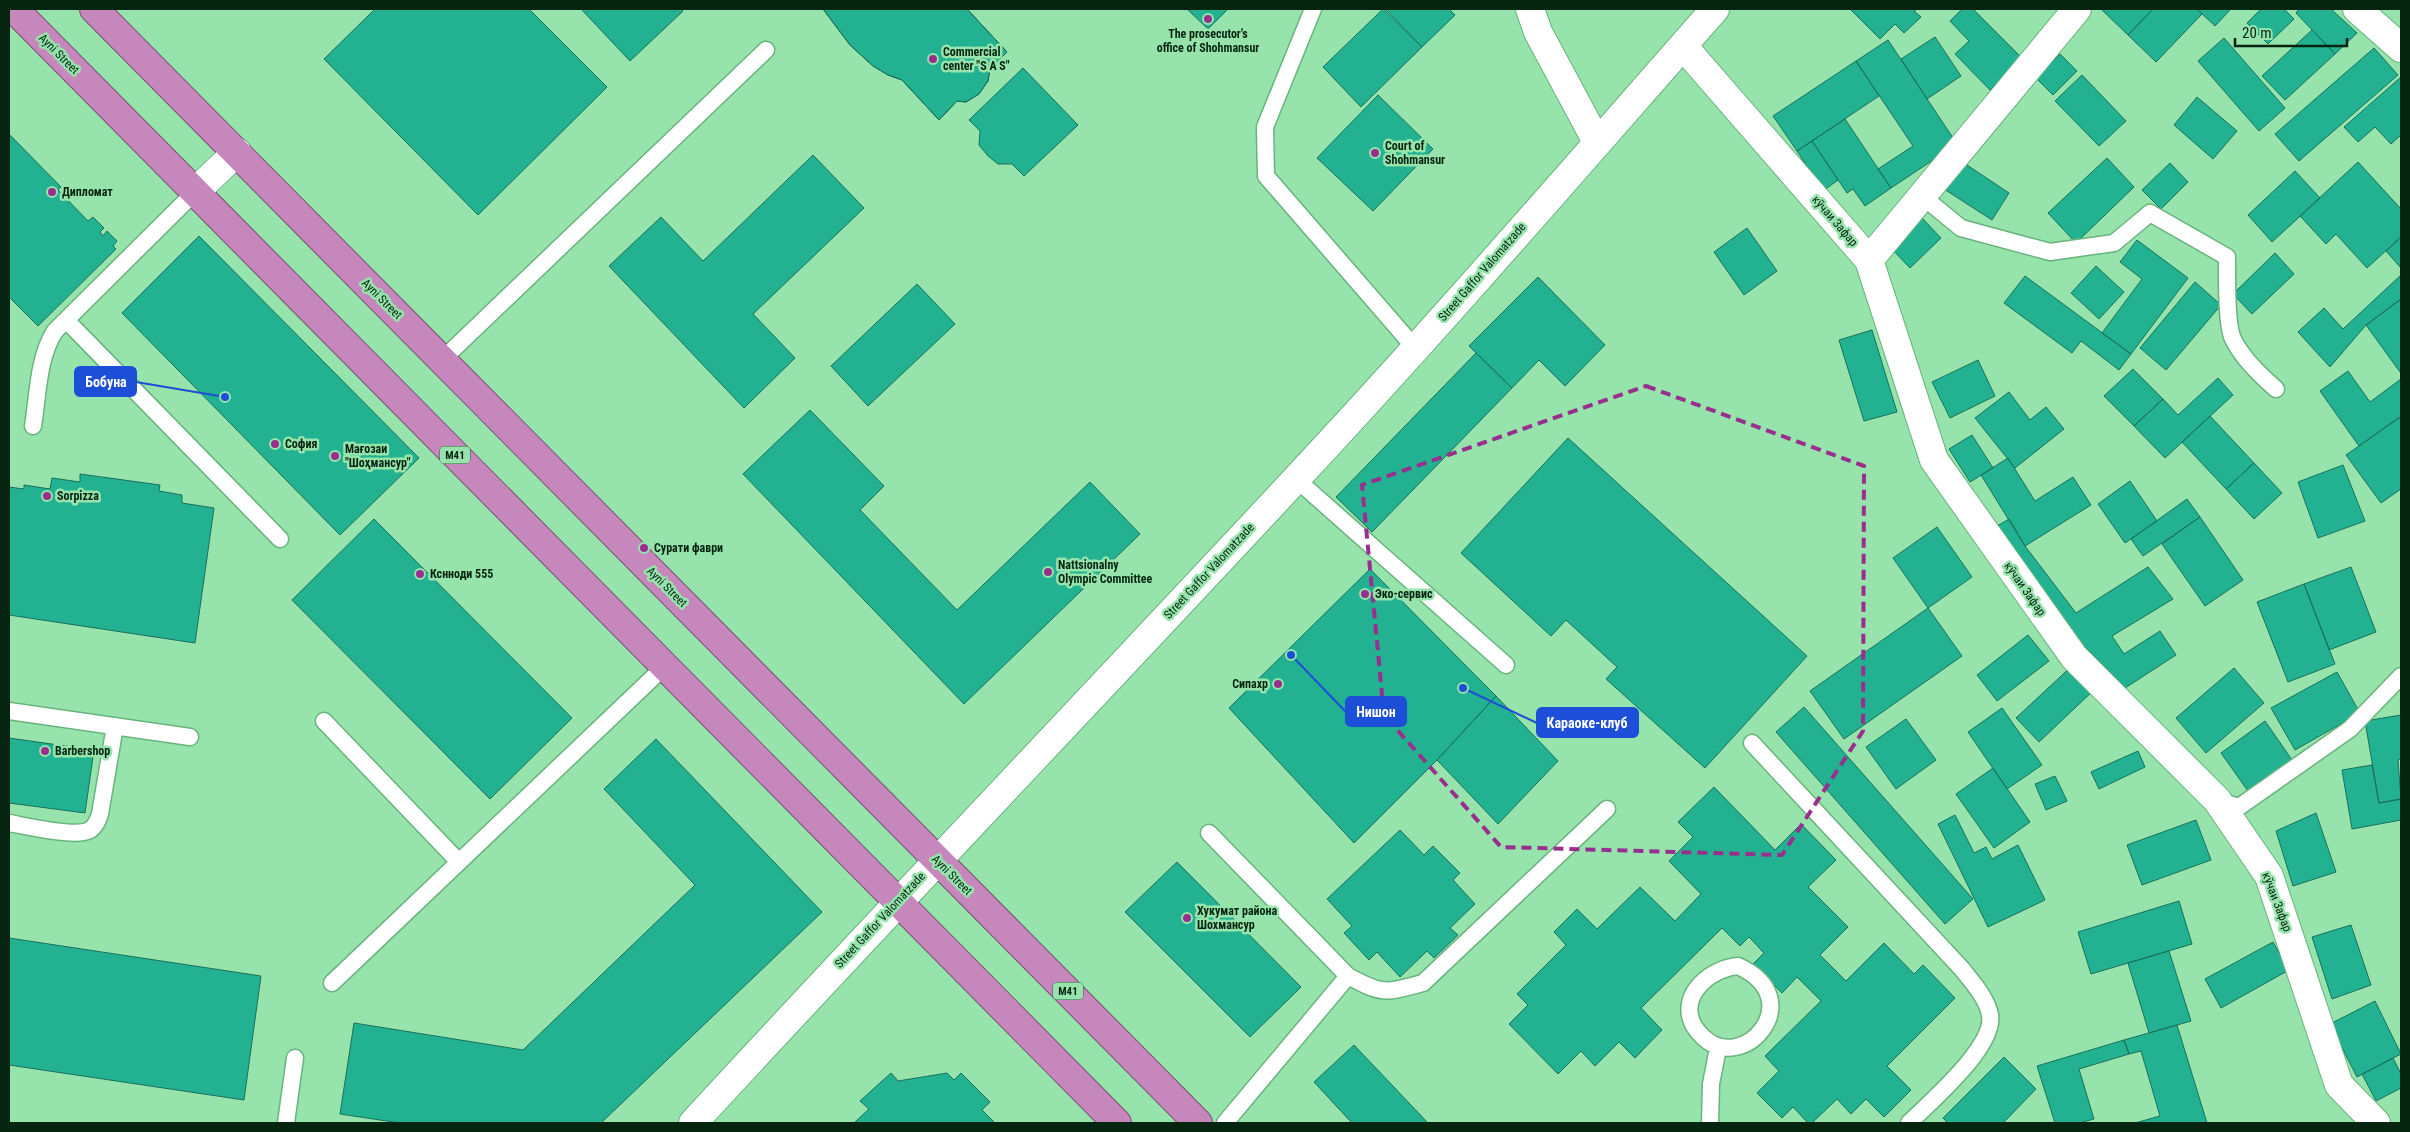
<svg xmlns="http://www.w3.org/2000/svg" width="2410" height="1132" viewBox="0 0 2410 1132" font-family="'Roboto Condensed',sans-serif">
<style>
.building{fill:#22b291;stroke:#18715b}
.lines{fill:none;stroke-linecap:round;stroke-linejoin:round}
.service-casing{stroke:#68b47e;stroke-width:19}
.minor-casing{stroke:#68b47e;stroke-width:30}
.trunk-casing{stroke:#795176;stroke-width:30}
.service{stroke:#fff;stroke-width:16}
.minor{stroke:#fff;stroke-width:28}
.trunk{stroke:#c687bc;stroke-width:28}
.marked{fill:none;stroke:#9a2e8f;stroke-width:4;stroke-dasharray:10 6;stroke-linejoin:round}
.poi-dot{fill:#9a2e8f;stroke:#96e3ab;stroke-width:2}
.labels{text-anchor:middle;dominant-baseline:central;stroke-width:5;stroke-linejoin:round;paint-order:stroke}
.shield{fill:#96e3ab;stroke:#305e3f;stroke-width:1}
.shield-label{font-size:11px;font-weight:bold;fill:#052511}
.poi-label{font-size:12px;font-weight:bold;fill:#052511;stroke:#96e3ab;text-anchor:start}
.street-label{font-size:12px;fill:#052511;stroke:#96e3ab}
.leader{fill:none;stroke:#1d4ed8;stroke-width:2}
.callout-dot{fill:#1d4ed8;stroke:#96e3ab;stroke-width:2}
.callout{fill:#1d4ed8;stroke:#1d4ed8;stroke-width:2}
.callout-label{font-size:14px;text-anchor:middle;font-weight:bold;fill:#fff}
</style>
<rect width="100%" height="100%" fill="#96e3ab"/>
<!-- building -->
<path class="building" d="M375,9H529L607,87L478,215L324,59Z
M581,9H681L683,11L630,61Z
M823,9H967L1007,52L990,69L988,81L979,94L966,102L957,101L939,120L902,80L888,75L873,66L850,45Z
M823,9H967L1007,52L990,69L988,81L979,94L966,102L957,101L939,120L902,80L888,75L873,66L850,45Z
M1187,9H1228L1208,29Z
M1383,9L1422,47L1361,107L1323,67Z
M1385,9H1449L1455,15L1422,47Z
M1850,9H1917L1914,11L1921,17L1904,33L1895,24L1880,39Z
M1962,9H1973L2022,58L1990,90L1955,54L1969,41L1950,21Z
M2101,9H2153L2128,35Z
M2153,9H2197L2202,14L2156,62L2128,35Z
M2197,9H2231L2215,26Z
M2261,9H2284L2294,19L2268,44L2247,23Z
M2299,9H2331L2357,33L2335,54L2296,13Z
M2312,30L2335,54L2285,100L2262,76Z
M1935,37L1961,76L1927,99L1901,59Z
M2224,38L2285,108L2259,131L2198,61Z
M1888,40L1957,144L1891,188L1878,169L1913,146L1856,61Z
M2374,48L2398,75L2299,161L2275,134Z
M2060,54L2077,71L2053,95L2036,78Z
M1856,61L1879,96L1797,151L1773,116Z
M1023,68L1078,125L1024,176L1012,164H998L988,156L979,145L980,131L969,120Z
M2082,75L2126,121L2099,146L2055,101Z
M2401,77V135L2391,144L2375,127L2358,142L2344,127Z
M1378,95L1433,149L1373,211L1317,158Z
M2197,97L2237,131L2213,159L2174,125Z
M1845,119L1891,188L1865,206L1853,189L1847,193L1812,141Z
M9,134L61,187L58,190L88,221L93,217L104,228L100,232L103,236L107,231L117,241L113,246L116,249L38,326L10,298L9,300Z
M1812,141L1838,180L1823,191L1797,151Z
M813,155L864,208L753,314L795,358L744,408L609,266L661,217L703,261Z
M2107,158L2134,187L2076,243L2048,213Z
M1961,161L2009,193L1992,220L1944,189Z
M2358,162L2401,209V237L2367,268L2336,234L2326,244L2300,216Z
M2170,163L2188,182L2161,209L2142,190Z
M2295,171L2320,198L2272,242L2248,215Z
M1921,217L1941,238L1910,268L1890,247Z
M1747,228L1777,271L1744,295L1714,252Z
M199,236L419,458L340,535L122,313Z
M2401,237V268L2386,251Z
M2137,240L2188,278L2131,354L2102,333L2142,279L2120,262Z
M2275,253L2294,274L2252,314L2233,294Z
M2096,266L2124,292L2099,319L2071,293Z
M2401,275V299L2366,325L2330,367L2298,332L2324,308L2343,329Z
M2025,276L2131,354L2119,370L2081,341L2072,353L2004,303Z
M1538,277L1605,345L1565,386L1539,360L1512,388L1469,346Z
M2195,282L2221,305L2166,370L2140,348Z
M917,284L955,324L868,406L831,366Z
M2401,299V371L2400,372L2366,325Z
M1872,330L1897,412L1864,421L1839,340Z
M1476,353L1512,388L1372,532L1336,497Z
M1978,360L1995,396L1950,418L1932,382Z
M2133,369L2163,399L2134,426L2104,396Z
M2348,371L2370,402L2401,379V416L2359,446L2320,391Z
M2218,378L2233,395L2165,458L2134,426L2163,399L2178,415Z
M2009,392L2030,420L2046,407L2064,429L2015,468L1975,418Z
M810,410L884,486L860,510L957,610L1090,482L1140,534L964,704L743,474Z
M2210,416L2254,463L2226,489L2182,442Z
M2399,418L2401,421V489L2381,503L2346,455Z
M1972,435L1993,468L1970,482L1949,449Z
M1568,438L1807,656L1705,768L1606,679L1617,667L1566,620L1551,636L1461,553Z
M2008,458L2035,501L2073,477L2091,505L2025,546L1981,475Z
M2254,463L2282,493L2254,519L2226,489Z
M2343,465L2365,521L2318,538L2298,482Z
M80,474L160,485L159,491L182,495V503L214,508L195,643L9,615V487L24,489V485L50,489L52,478L80,482Z
M2130,481L2157,521L2125,543L2098,504Z
M2187,499L2200,517L2143,556L2131,539Z
M2200,517L2243,580L2205,606L2162,544Z
M374,519L572,718L490,799L292,600Z
M2009,519L2025,546L2076,613L2148,567L2173,599L2112,636L2124,654L2160,631L2176,655L2125,688L2068,630L1992,529Z
M1937,527L1972,577L1928,608L1893,558Z
M2351,567L2376,632L2329,650L2304,584Z
M1370,569L1496,696L1437,760L1354,843L1229,708Z
M2304,584L2335,664L2288,682L2257,602Z
M1928,608L1962,656L1844,739L1810,691Z
M2028,635L2049,661L1997,701L1977,675Z
M2074,664L2096,688L2039,742L2016,718Z
M2234,668L2264,703L2206,753L2176,718Z
M2337,672L2360,713L2295,750L2271,708Z
M1496,696L1558,761L1498,824L1437,760Z
M1804,707L1973,899L1945,924L1776,732Z
M2002,708L2042,765L2007,789L1968,732Z
M2401,715V759L2398,760L2401,799L2379,803L2365,721Z
M1906,719L1936,760L1896,789L1866,747Z
M2265,721L2292,760L2248,791L2221,753Z
M9,738L94,750L85,813L9,803Z
M656,739L822,912L601,1123H400L340,1114L354,1023L523,1050L695,885L604,789Z
M2138,751L2145,767L2099,789L2091,772Z
M2372,765L2379,803L2401,799V820L2352,829L2342,770Z
M1993,768L2030,822L1994,848L1956,794Z
M2055,776L2067,801L2046,810L2035,784Z
M1714,787L1775,850L1801,824L1836,860L1808,887L1848,927L1820,955L1846,981L1884,943L1914,974L1923,965L1955,998L1887,1066L1911,1090L1884,1117L1866,1099L1851,1114L1837,1099L1812,1123H1808L1793,1107L1782,1118L1757,1093L1779,1071L1765,1056L1821,1001L1797,977L1782,993L1753,964L1764,953L1749,937L1740,946L1722,928L1641,1008L1662,1030L1635,1058L1619,1042L1595,1066L1581,1051L1558,1074L1509,1024L1528,1005L1517,994L1566,945L1554,932L1577,909L1597,929L1640,887L1675,921L1701,894L1669,861L1693,837L1678,822Z
M2316,813L2336,872L2293,886L2276,831Z
M1955,815L1974,853L1986,847L1992,859L2018,845L2045,900L1988,927L1938,824Z
M2196,820L2211,860L2142,885L2127,845Z
M1400,830L1424,855L1433,846L1460,873L1453,880L1475,904L1450,928L1458,935L1434,958L1427,951L1400,977L1377,952L1369,960L1344,933L1352,926L1327,899Z
M1177,862L1301,987L1250,1037L1125,912Z
M2179,901L2192,944L2091,974L2078,932Z
M2351,925L2371,985L2332,999L2312,937Z
M9,938L261,976L244,1100L9,1065Z
M2273,942L2289,970L2221,1008L2205,979Z
M2169,951L2191,1021L2149,1033L2128,963Z
M2375,1001L2401,1054L2357,1077L2330,1024Z
M2177,1025L2207,1123H2135L2160,1116L2141,1051L2129,1054L2124,1040Z
M2124,1040L2129,1054L2079,1069L2094,1119L2079,1123H2055L2037,1066Z
M1354,1045L1428,1123H1352L1314,1082Z
M2004,1057L2036,1089L2003,1123H1948L1943,1118Z
M2393,1058L2401,1074V1088L2376,1101L2362,1074Z
M891,1073L898,1081L947,1073L954,1080L961,1073L990,1102L982,1110L995,1123H854L869,1109L860,1101Z"/>
<g class="lines">
<!-- service casing -->
<g class="service-casing">
<path id="service" d="M1313,9L1265,127L1266,176L1415,348
M1922,196L1961,228L2050,252L2114,243L2150,213L2227,257C2227,275 2226,325 2233,339C2242,358 2261,376 2276,389
M66,320L280,539
M442,360L766,50
M33,426C38,395 38,357 55,331L195,192
M1296,479L1506,665
M9,711L190,737
M324,721L459,862
M1752,743L1962,969C1972,982 1987,998 1990,1015C1996,1046 1930,1102 1909,1123
M2217,800L2239,807L2350,729L2401,676
M9,823C26,826 76,838 90,830C96,826 98,820 100,814L115,726
M1209,833L1348,976L1225,1123
M1738,966C1811,999 1743,1076 1703,1037C1699,1033 1694,1028 1692,1022C1680,993 1712,968 1738,966Z
M1348,976C1383,995 1385,993 1423,983L1607,809
M332,983L664,667
M286,1123L295,1058
M1710,1123L1711,1084L1718,1048"/>
</g>
<!-- minor casing -->
<g class="minor-casing">
<path id="minor" d="M1530,9L1538,32L1597,142
M2357,9L2401,48
M1683,46L1869,260L1934,460L2074,657L2217,800L2269,876L2339,1085L2376,1123
M195,192L237,152
M1869,260L2077,9
M693,1123C892,907 1095,695 1295,480C1439,326 1576,167 1715,9"/>
</g>
<!-- trunk casing -->
<g class="trunk-casing">
<path id="trunk" d="M14,9L1117,1123
M94,9L1198,1123"/>
</g>
<!-- service -->
<use href="#service" class="service"/>
<!-- minor -->
<use href="#minor" class="minor"/>
<!-- trunk -->
<use href="#trunk" class="trunk"/>
</g>
<!-- marked area -->
<path class="marked" d="M1646,386L1864,466L1863,731L1782,855L1501,847L1384,715L1362,485Z"/>
<!-- markers -->
<g class="poi-dot">
<circle cx="1208" cy="19" r="5"/>
<circle cx="933" cy="59" r="5"/>
<circle cx="1375" cy="153" r="5"/>
<circle cx="52" cy="192" r="5"/>
<circle cx="275" cy="444" r="5"/>
<circle cx="335" cy="456" r="5"/>
<circle cx="47" cy="496" r="5"/>
<circle cx="644" cy="548" r="5"/>
<circle cx="1048" cy="572" r="5"/>
<circle cx="420" cy="574" r="5"/>
<circle cx="1365" cy="594" r="5"/>
<circle cx="1278" cy="684" r="5"/>
<circle cx="45" cy="751" r="5"/>
<circle cx="1187" cy="918" r="5"/>
</g>
<g class="labels">
<!-- shield labels -->
<g class="shield">
<rect x="440" y="446.5" width="30" height="17" rx="4"/>
<rect x="1053" y="982.5" width="30" height="17" rx="4"/>
</g>
<g class="shield-label">
<text x="455" y="455">M41</text>
<text x="1068" y="991">M41</text>
</g>
<!-- poi labels -->
<g class="poi-label">
<text x="1208" y="34" text-anchor="middle">The prosecutor's<tspan x="1208" dy="14">office of Shohmansur</tspan></text>
<text x="943" y="52">Commercial<tspan x="943" dy="14">center "S A S"</tspan></text>
<text x="1385" y="146">Court of<tspan x="1385" dy="14">Shohmansur</tspan></text>
<text x="62" y="192">Дипломат</text>
<text x="285" y="444">София</text>
<text x="345" y="449">Мағозаи<tspan x="345" dy="14">"Шоҳмансур"</tspan></text>
<text x="57" y="496">Sorpizza</text>
<text x="654" y="548">Сурати фаври</text>
<text x="1058" y="565">Nattsionalny<tspan x="1058" dy="14">Olympic Committee</tspan></text>
<text x="430" y="574">Кснноди 555</text>
<text x="1375" y="594">Эко-сервис</text>
<text x="1268" y="684" text-anchor="end">Сипахр</text>
<text x="55" y="751">Barbershop</text>
<text x="1197" y="911">Хукумат района<tspan x="1197" dy="14">Шохмансур</tspan></text>
</g>
<!-- street labels -->
<g class="street-label">
<text transform="translate(59 54) rotate(45)">Ayni Street</text>
<text transform="translate(1835 221) rotate(49)">кӯчаи Зафар</text>
<text transform="translate(1482 272) rotate(-49)">Street Gaffor Valomatzade</text>
<text transform="translate(382 299) rotate(45)">Ayni Street</text>
<text transform="translate(1209 571) rotate(-47)">Street Gaffor Valomatzade</text>
<text transform="translate(667 587) rotate(45)">Ayni Street</text>
<text transform="translate(2025 589) rotate(55)">кӯчаи Зафар</text>
<text transform="translate(952 875) rotate(45)">Ayni Street</text>
<text transform="translate(2277 902) rotate(69)">кӯчаи Зафар</text>
<text transform="translate(880 920) rotate(-47)">Street Gaffor Valomatzade</text>
</g>
</g>
<!-- callouts -->
<path class="leader" d="M225 397L136 382M1291 655L1346 712M1463 688L1537 723"/>
<g class="callout-dot">
<circle cx="225" cy="397" r="5"/>
<circle cx="1291" cy="655" r="5"/>
<circle cx="1463" cy="688" r="5"/>
</g>
<g class="callout">
<rect x="75" y="367" width="61" height="29" rx="5"/>
<rect x="1346" y="697" width="60" height="29" rx="5"/>
<rect x="1537" y="708" width="101" height="29" rx="5"/>
</g>
<g class="callout-label">
<text x="106" y="387">Бобуна</text>
<text x="1376" y="717">Нишон</text>
<text x="1587" y="728">Караоке-клуб</text>
</g>
<!-- border -->
<rect width="2410" height="1132" fill="none" stroke="#052511" stroke-width="20"/>
<!-- scale -->
<path d="M2235 38v8h112v-8" fill="none" stroke="#052511" stroke-width="2.5"/>
<text x="2242" y="38" font-size="15" fill="#052511" stroke="#96e3ab" stroke-width="4" paint-order="stroke">20 m</text>
</svg>
